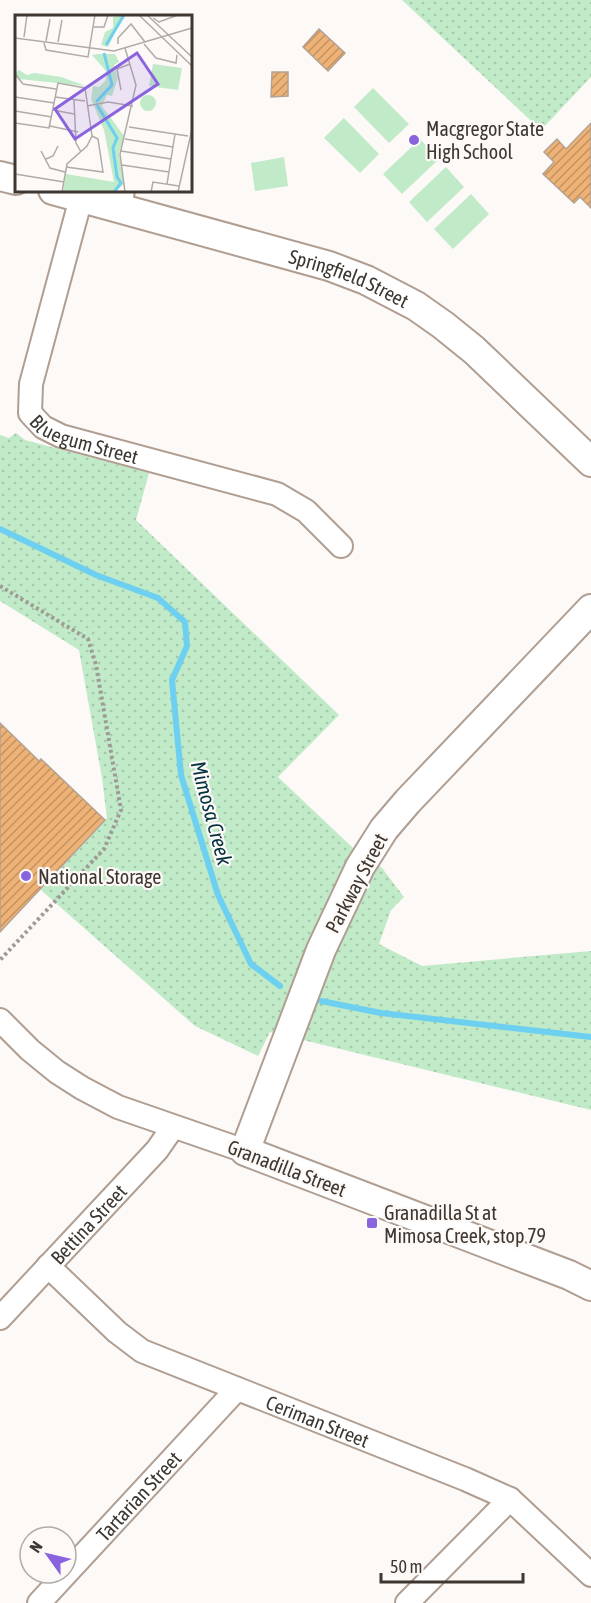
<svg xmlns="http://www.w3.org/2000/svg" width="591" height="1603" viewBox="0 0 591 1603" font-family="'Asap Condensed',sans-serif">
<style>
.grass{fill:#c0eac8}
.park{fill:url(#park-dots)}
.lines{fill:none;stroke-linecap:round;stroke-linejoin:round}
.stream{stroke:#6dd0f1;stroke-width:6}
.building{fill:url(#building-hatch);stroke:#b1a294;stroke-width:1.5}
.minor-casing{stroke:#af9e91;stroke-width:26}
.tertiary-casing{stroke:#af9e91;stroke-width:32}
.path{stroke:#a09a96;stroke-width:4;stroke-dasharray:3 3;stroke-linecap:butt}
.minor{stroke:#fff;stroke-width:22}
.tertiary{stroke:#fff;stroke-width:28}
.poi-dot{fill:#8964de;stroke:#fdf9f7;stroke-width:2}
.labels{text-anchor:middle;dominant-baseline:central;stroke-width:4.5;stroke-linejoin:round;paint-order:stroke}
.poi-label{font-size:20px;fill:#3e3731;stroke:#fdf9f7;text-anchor:start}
.street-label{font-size:20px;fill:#3e3731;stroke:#fdf9f7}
.water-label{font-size:21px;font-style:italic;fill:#023240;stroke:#fdf9f7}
.inset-river{fill:none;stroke:#6dd0f1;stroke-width:3}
.inset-road{fill:none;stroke:#b1aba8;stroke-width:1.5}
.view{fill:#8964de;fill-opacity:0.15;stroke:#8964de;stroke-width:3}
.inset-edge{fill:none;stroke:#3e3731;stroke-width:3}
</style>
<defs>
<pattern id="park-dots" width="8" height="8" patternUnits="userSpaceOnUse" patternTransform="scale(1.5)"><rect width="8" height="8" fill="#c0eac8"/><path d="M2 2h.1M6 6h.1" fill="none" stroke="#a6c9ac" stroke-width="1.8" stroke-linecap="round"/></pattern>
<pattern id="building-hatch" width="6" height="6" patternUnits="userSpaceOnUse" patternTransform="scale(1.5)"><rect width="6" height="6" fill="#eeb276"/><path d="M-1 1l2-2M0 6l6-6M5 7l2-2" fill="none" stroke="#c29261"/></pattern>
</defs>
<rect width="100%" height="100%" fill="#fdf9f7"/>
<!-- grass -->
<path class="grass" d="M373,88L409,124L389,143L354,107Z
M344,118L379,154L360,173L324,138Z
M420,139L439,159L402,194L383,174Z
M284,157L288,186L255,191L251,163Z
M446,167L464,187L427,222L409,202Z
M471,194L489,214L453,249L434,229Z"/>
<!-- park -->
<path class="park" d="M402,0H591V77L541,130Z
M16,433L25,440L149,473L136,520L339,715L278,777L353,848L382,868L404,897L391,910L379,944L422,966L591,951V1110L270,1032L258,1056L195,1026L41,890L107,818L102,778L79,650L0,601V435L9,438Z"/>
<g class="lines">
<!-- stream -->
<path class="stream" d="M0,529L96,575L158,598L185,622L187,646L172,680L181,775L218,895L251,964L280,986
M321,1001L381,1013L591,1037"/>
</g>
<!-- building -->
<path class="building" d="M319,29L345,53L328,71L303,47Z
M272,72H288V96L271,97Z
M591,123V208L580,197L574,203L543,174L554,162L544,152L557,139L566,149Z
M0,723L39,761L41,759L105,820L0,932Z"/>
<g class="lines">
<!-- minor casing -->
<g class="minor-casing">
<g id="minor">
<path id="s1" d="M81,198L31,384L30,413L43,427L61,436L277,494L306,511L341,546"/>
<path d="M120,209L123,190"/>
<path d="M0,1020L30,1050L57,1072L82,1088L118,1107L245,1151"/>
<path id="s2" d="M48,1266L117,1332L142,1351L465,1479L510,1499L591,1575"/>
<path id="s3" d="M0,1318L157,1150L173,1127"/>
<path id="s4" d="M39,1603L237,1389"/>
<path d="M407,1603L510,1499"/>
</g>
</g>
<!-- tertiary casing -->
<g class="tertiary-casing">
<g id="tertiary">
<path d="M0,176L16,180"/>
<path id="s5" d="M53,190L329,266L366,280L416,306L443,325L474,350L591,462"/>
<path d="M591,609L408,801L384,829L360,867L321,950L245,1151L569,1275L591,1286"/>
</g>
</g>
<!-- path -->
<path class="path" d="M0,586L88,639L96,665L121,810L104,849L0,960"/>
<!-- minor -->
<use href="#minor" class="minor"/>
<!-- tertiary -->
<use href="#tertiary" class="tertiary"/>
</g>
<!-- markers -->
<g class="poi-dot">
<circle cx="414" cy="140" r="6"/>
<circle cx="26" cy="876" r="6"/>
<rect x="366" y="1217" width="12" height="12" rx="3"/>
</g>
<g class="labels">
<!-- poi labels -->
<g class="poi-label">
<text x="426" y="128">Macgregor State<tspan x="426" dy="23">High School</tspan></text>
<text x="38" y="876">National Storage</text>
<text x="384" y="1212">Granadilla St at<tspan x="384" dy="23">Mimosa Creek, stop 79</tspan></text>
</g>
<!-- street labels -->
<g class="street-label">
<text stroke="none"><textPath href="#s5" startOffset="309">Springfield Street</textPath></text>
<text stroke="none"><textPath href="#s1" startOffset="284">Bluegum Street</textPath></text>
<text transform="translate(356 883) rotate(-62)">Parkway Street</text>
<text transform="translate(287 1168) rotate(21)">Granadilla Street</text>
<text stroke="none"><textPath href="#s3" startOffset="129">Bettina Street</textPath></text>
<text stroke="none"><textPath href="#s2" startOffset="316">Ceriman Street</textPath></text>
<text stroke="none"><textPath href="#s4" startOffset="146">Tartarian Street</textPath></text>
</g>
<!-- water labels -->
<g class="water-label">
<text transform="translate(212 813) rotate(75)">Mimosa Creek</text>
</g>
</g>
<!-- overview -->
<g transform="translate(15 15)">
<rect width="177" height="177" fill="#fdf9f7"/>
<path d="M109,0L93,32L86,30L90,17L98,13V2ZM4,55L12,60L19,58L46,62L71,71L4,64L0,58Z" fill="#c0eac8"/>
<path d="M83,39H100L104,47L99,50L103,63L97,81L92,80L87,91L109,121L104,138L109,169L99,177H48L51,159L99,167L89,115L76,84L78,71L84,72L91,65V56L77,40ZM138,49L167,53L163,75L134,71ZM125 88a8 8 0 1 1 16 0a8 8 0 1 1-16 0Z" fill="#c0eac8"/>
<path class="inset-river" d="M91,30L109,0M81,87L97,70L89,38M82,90L102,123L98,133L102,162L106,168L99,177"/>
<path class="inset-road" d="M124,0L177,51M132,0L177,42M138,3L144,7L163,0M78,12H89L93,0M9,22L12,0M0,23L99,36L177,13M31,26L35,4M43,27L47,5M29,28L31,35L73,42L80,0M103,29V23L116,9L130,27M129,29L141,43L161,48L162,40M0,59L8,69L41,74M106,75L102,54L115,49M0,82L39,88M40,82L70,86M59,85L61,128L66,137M72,91L93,87L118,91M38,95L59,99M0,96L37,102M0,108L34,113L43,68L70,73L77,121L72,131L52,149L47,177M35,111L63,117M114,112L173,121M110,124L158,132M26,136L35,153L50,157M106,136L156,144M31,144L38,141L43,131M107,150L154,157M51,152L88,157L83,124L77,121M0,159L49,167M152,169L160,119M110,177L105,139L121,70L110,33M136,177L138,167L164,171M163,177L177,114"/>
<path class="view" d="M122,38L143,69L60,124L40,94Z"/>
<rect width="177" height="177" class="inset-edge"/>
</g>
<!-- north arrow -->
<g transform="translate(48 1555) rotate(304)"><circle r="28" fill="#fdf9f7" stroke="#b1aba8" stroke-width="1.5"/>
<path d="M0-4.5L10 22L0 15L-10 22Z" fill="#8964de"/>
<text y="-9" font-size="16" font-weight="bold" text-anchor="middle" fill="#3e3731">N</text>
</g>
<!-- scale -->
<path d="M381 1573v9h142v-9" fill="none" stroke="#3e3731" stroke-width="3"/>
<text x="390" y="1573" font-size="18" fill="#3e3731" stroke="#fdf9f7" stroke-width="4.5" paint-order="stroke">50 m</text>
</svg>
